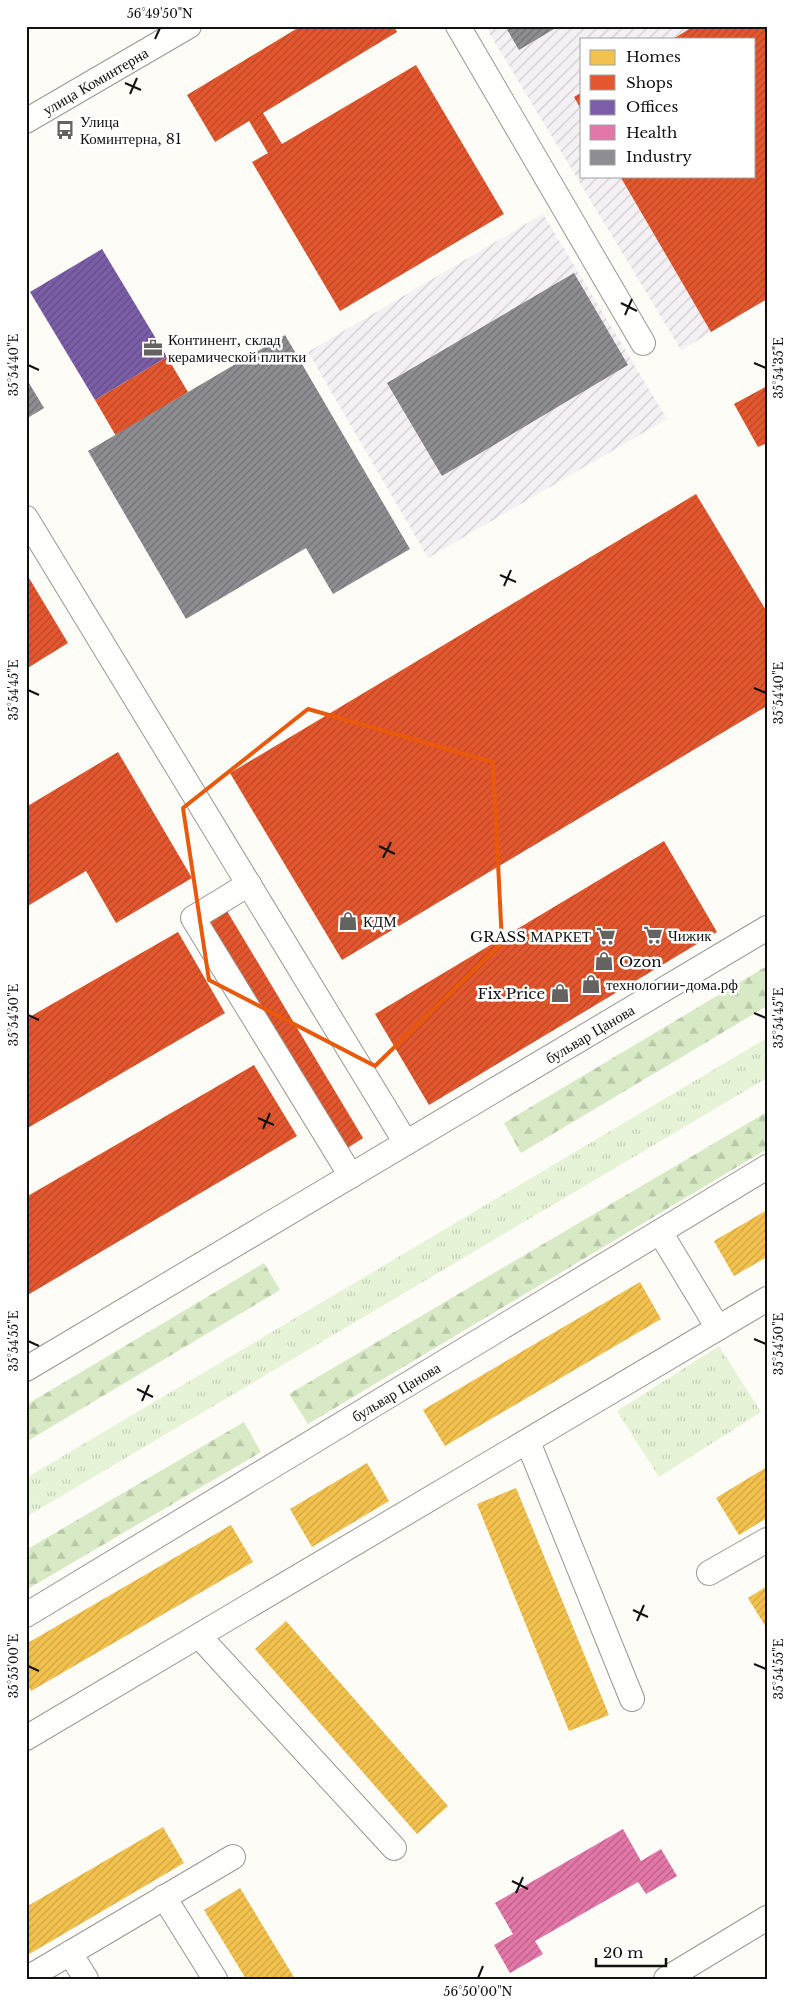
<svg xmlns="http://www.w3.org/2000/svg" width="793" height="2005" viewBox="0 0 793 2005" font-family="'Libre Baskerville',serif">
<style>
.industrial{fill:url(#industrial-furrows);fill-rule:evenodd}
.grass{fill:url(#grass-tufts)}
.forest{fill:url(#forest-firs)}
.homes{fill:url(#homes-hatch)}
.shops{fill:url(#shops-hatch)}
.offices{fill:url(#offices-hatch)}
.health{fill:url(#health-hatch)}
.industry{fill:url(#industry-hatch)}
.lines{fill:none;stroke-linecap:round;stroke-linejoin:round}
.minor-casing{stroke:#979795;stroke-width:26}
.minor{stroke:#fffffe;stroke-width:24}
.marked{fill:none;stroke:#e8590c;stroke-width:4;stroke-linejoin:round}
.ticks{fill:none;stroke:#111;stroke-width:2}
.labels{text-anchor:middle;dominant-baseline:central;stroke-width:5;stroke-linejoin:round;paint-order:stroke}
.street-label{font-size:15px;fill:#111;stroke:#fff}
.poi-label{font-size:15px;fill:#111;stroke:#fff;text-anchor:start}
.neatline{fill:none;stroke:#111;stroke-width:2}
.ticks-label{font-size:12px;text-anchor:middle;fill:#111}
</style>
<defs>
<pattern id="industrial-furrows" width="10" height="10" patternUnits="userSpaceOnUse" patternTransform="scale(1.25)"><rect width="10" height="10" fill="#f5f0f3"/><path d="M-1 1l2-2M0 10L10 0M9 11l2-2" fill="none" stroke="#d1cdcf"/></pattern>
<pattern id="grass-tufts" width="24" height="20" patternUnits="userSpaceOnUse" patternTransform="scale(1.25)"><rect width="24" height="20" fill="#e7f3d7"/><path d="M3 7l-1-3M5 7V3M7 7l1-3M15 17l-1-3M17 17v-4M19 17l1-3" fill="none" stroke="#c5cfb8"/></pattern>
<pattern id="forest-firs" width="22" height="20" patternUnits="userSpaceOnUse" patternTransform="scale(1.25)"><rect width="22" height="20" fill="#d8eac5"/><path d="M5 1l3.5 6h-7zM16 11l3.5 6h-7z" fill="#b8c8a8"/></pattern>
<pattern id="homes-hatch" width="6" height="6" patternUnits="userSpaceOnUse" patternTransform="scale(1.25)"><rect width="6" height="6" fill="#f2c14e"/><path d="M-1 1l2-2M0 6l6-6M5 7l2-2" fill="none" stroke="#cea543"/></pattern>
<pattern id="shops-hatch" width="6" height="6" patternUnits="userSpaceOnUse" patternTransform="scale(1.25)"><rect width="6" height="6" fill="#e4572e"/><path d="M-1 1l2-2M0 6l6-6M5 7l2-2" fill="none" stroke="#b74726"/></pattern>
<pattern id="offices-hatch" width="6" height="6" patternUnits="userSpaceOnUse" patternTransform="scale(1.25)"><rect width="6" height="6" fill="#7b5ea7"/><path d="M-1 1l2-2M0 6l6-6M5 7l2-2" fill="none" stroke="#634c87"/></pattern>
<pattern id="health-hatch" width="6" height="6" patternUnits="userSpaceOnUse" patternTransform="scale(1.25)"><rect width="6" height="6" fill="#e377a8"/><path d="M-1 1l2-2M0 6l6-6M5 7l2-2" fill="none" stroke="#b76087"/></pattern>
<pattern id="industry-hatch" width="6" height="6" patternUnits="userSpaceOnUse" patternTransform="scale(1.25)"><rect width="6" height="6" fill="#8d8d92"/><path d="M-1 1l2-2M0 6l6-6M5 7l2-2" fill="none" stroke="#727276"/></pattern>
</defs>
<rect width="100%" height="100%" fill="#fdfcf7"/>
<!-- industrial -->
<path class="industrial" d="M485,26H767V299L681,350ZM582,39H754V176H582Z
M543,214L667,419L428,558L308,352Z"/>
<!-- grass -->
<path class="grass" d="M767,1038V1078L26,1517V1478Z
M719,1346L761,1412L659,1477L617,1411Z"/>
<!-- forest -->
<path class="forest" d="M767,966V1006L521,1153L504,1123Z
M767,1112V1149L308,1424L289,1394Z
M264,1263L280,1290L26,1442V1405Z
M244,1422L261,1452L26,1590V1550Z"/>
<!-- homes -->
<path class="homes" d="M767,1210V1257L734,1276L714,1241Z
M640,1282L661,1319L445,1446L423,1410Z
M367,1463L389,1501L312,1547L290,1509Z
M767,1467V1518L739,1535L716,1498Z
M516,1488L609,1715L569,1731L477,1504Z
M231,1525L253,1562L31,1691L26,1682V1644Z
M767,1586V1629L748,1598Z
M286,1621L448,1806L417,1834L255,1649Z
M163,1827L184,1863L26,1956V1907Z
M240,1888L295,1979H246L204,1910Z"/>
<!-- shops -->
<path class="shops" d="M301,26H394L397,32L263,113L282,144L416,65L504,214L340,311L252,162L268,153L249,121L215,142L187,95Z
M694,26H767V299L711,332L620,176H754V39H673Z
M582,92V111L574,97Z
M167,357L188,392L116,436L95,400Z
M767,386V443L758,447L734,404Z
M696,494L767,612V706L342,960L230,773Z
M26,573L68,643L26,669Z
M118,752L192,878L116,923L86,871L26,907V807Z
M664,841L717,932L429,1105L375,1014Z
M227,911L363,1138L343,1151L207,923Z
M178,932L225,1013L26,1129V1019Z
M254,1065L297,1136L26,1296V1197Z"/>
<!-- offices -->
<path class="offices" d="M102,249L167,357L95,400L30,292Z"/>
<!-- health -->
<path class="health" d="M623,1829L641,1861L661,1849L677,1876L646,1894L638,1882L535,1941L543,1954L510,1973L494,1945L513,1934L495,1903Z"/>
<!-- industry -->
<path class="industry" d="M505,26H559L519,50Z
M574,273L628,365L442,476L387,383Z
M285,335L410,549L333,594L306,548L186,619L88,451Z
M26,378L44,408L26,419Z"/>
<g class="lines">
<!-- minor casing -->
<g class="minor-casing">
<g id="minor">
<path d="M458,26L643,343"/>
<path id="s1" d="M26,121L189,26"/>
<path d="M26,518L406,1143"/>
<path d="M249,884L193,918L351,1176"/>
<path d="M660,1232L718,1328"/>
<path id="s2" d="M26,1369L767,928"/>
<path d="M528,1442L632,1699"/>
<path d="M709,1573L767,1540"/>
<path id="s3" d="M26,1615L767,1167"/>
<path d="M199,1636L394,1848"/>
<path d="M26,1738L767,1299"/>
<path d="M164,1897L215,1979"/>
<path d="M70,1953L86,1979"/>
<path d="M26,1979L233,1857"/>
<path d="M666,1979L767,1918"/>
</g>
</g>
<!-- minor -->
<use href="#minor" class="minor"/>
</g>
<!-- marked area -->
<path class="marked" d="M308,709L493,762L502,943L375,1066L209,980L183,808Z"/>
<!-- ticks -->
<path class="ticks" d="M155,39L160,28M125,83L141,90M130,94L137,78M621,303L637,311M625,315L632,299M754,363L766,368M28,365L39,370M500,575L516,582M504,586L511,570M754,688L766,693M28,690L39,695M379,846L395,854M383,858L391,842M754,1013L766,1018M28,1015L39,1020M258,1118L274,1125M263,1129L270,1113M754,1339L766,1344M28,1341L39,1346M137,1389L153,1397M142,1401L149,1385M633,1610L648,1617M637,1621L644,1605M754,1664L766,1669M28,1666L39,1671M512,1881L528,1889M516,1893L523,1877M478,1978L483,1966"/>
<!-- icons -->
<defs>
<g id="bus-bare" transform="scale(1.5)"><path d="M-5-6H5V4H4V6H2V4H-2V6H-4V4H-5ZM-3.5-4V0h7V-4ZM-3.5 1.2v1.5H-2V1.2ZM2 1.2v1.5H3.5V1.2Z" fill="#646362" stroke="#fff" stroke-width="2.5" paint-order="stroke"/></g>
<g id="office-bare" transform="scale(1.5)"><path d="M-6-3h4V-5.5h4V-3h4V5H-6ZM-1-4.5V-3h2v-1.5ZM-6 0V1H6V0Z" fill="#646362" stroke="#fff" stroke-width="2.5" paint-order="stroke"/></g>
<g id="shop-bare" transform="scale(1.5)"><path d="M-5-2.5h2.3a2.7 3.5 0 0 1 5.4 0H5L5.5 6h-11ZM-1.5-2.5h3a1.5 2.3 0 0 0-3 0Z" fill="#646362" stroke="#fff" stroke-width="2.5" paint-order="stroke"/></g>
<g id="supermarket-bare" transform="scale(1.5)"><path d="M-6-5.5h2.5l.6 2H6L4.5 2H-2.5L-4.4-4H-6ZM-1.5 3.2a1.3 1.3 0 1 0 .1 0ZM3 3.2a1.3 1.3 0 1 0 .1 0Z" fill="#646362" stroke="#fff" stroke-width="2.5" paint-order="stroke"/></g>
</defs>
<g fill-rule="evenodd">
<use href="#bus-bare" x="65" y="130"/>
<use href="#office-bare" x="153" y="348"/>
<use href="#shop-bare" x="348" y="921"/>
<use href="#supermarket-bare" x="653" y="935"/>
<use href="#supermarket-bare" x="606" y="936"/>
<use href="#shop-bare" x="604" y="961"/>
<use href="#shop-bare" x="591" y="984"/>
<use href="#shop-bare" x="560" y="993"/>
</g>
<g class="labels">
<!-- street labels -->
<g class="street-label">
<text stroke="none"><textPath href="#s1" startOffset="80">улица Коминтерна</textPath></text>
<text stroke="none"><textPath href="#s2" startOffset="656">бульвар Цанова</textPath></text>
<text stroke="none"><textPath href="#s3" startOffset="432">бульвар Цанова</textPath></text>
</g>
<!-- poi labels -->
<g class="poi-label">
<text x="80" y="121">Улица<tspan x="80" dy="17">Коминтерна, 81</tspan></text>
<text x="168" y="339">Континент, склад<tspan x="168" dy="17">керамической плитки</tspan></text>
<text x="363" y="921">КДМ</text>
<text x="668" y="935">Чижик</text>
<text x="591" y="936" text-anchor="end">GRASS МАРКЕТ</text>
<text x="619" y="961">Ozon</text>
<text x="606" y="984">технологии-дома.рф</text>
<text x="545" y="993" text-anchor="end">Fix Price</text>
</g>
</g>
<!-- border -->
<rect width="793" height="2005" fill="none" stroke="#ffffff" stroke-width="55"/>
<!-- legend -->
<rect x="580" y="38" width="175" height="140" fill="#ffffff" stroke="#a0a0a0"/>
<rect x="590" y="50" width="25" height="15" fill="#f2c14e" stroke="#a0a0a0"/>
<text x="626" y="62" font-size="15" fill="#111111">Homes</text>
<rect x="590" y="75" width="25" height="15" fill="#e4572e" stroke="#a0a0a0"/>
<text x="626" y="88" font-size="15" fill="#111111">Shops</text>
<rect x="590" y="100" width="25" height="15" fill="#7b5ea7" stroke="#a0a0a0"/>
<text x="626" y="112" font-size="15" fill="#111111">Offices</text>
<rect x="590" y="125" width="25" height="15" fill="#e377a8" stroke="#a0a0a0"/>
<text x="626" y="138" font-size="15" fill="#111111">Health</text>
<rect x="590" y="150" width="25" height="15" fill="#8d8d92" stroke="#a0a0a0"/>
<text x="626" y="162" font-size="15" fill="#111111">Industry</text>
<!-- scale -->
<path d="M596 1958v8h70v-8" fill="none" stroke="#111111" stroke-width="2.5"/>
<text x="603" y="1958" font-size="15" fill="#111111" stroke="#ffffff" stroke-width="4" paint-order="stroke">20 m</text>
<rect x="28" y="28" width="738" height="1950" class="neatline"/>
<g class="ticks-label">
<text x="160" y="18">56°49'50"N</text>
<text transform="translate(14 365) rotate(-90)" y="4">35°54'40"E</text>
<text transform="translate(779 368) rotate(-90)" y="4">35°54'35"E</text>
<text transform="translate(14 690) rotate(-90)" y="4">35°54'45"E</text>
<text transform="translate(779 693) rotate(-90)" y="4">35°54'40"E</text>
<text transform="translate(14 1015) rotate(-90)" y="4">35°54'50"E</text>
<text transform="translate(779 1018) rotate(-90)" y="4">35°54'45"E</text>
<text transform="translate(14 1341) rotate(-90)" y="4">35°54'55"E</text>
<text transform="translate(779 1344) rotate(-90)" y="4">35°54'50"E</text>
<text transform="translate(14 1666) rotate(-90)" y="4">35°55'00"E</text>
<text transform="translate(779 1669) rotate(-90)" y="4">35°54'55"E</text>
<text x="478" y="1996">56°50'00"N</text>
</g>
</svg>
